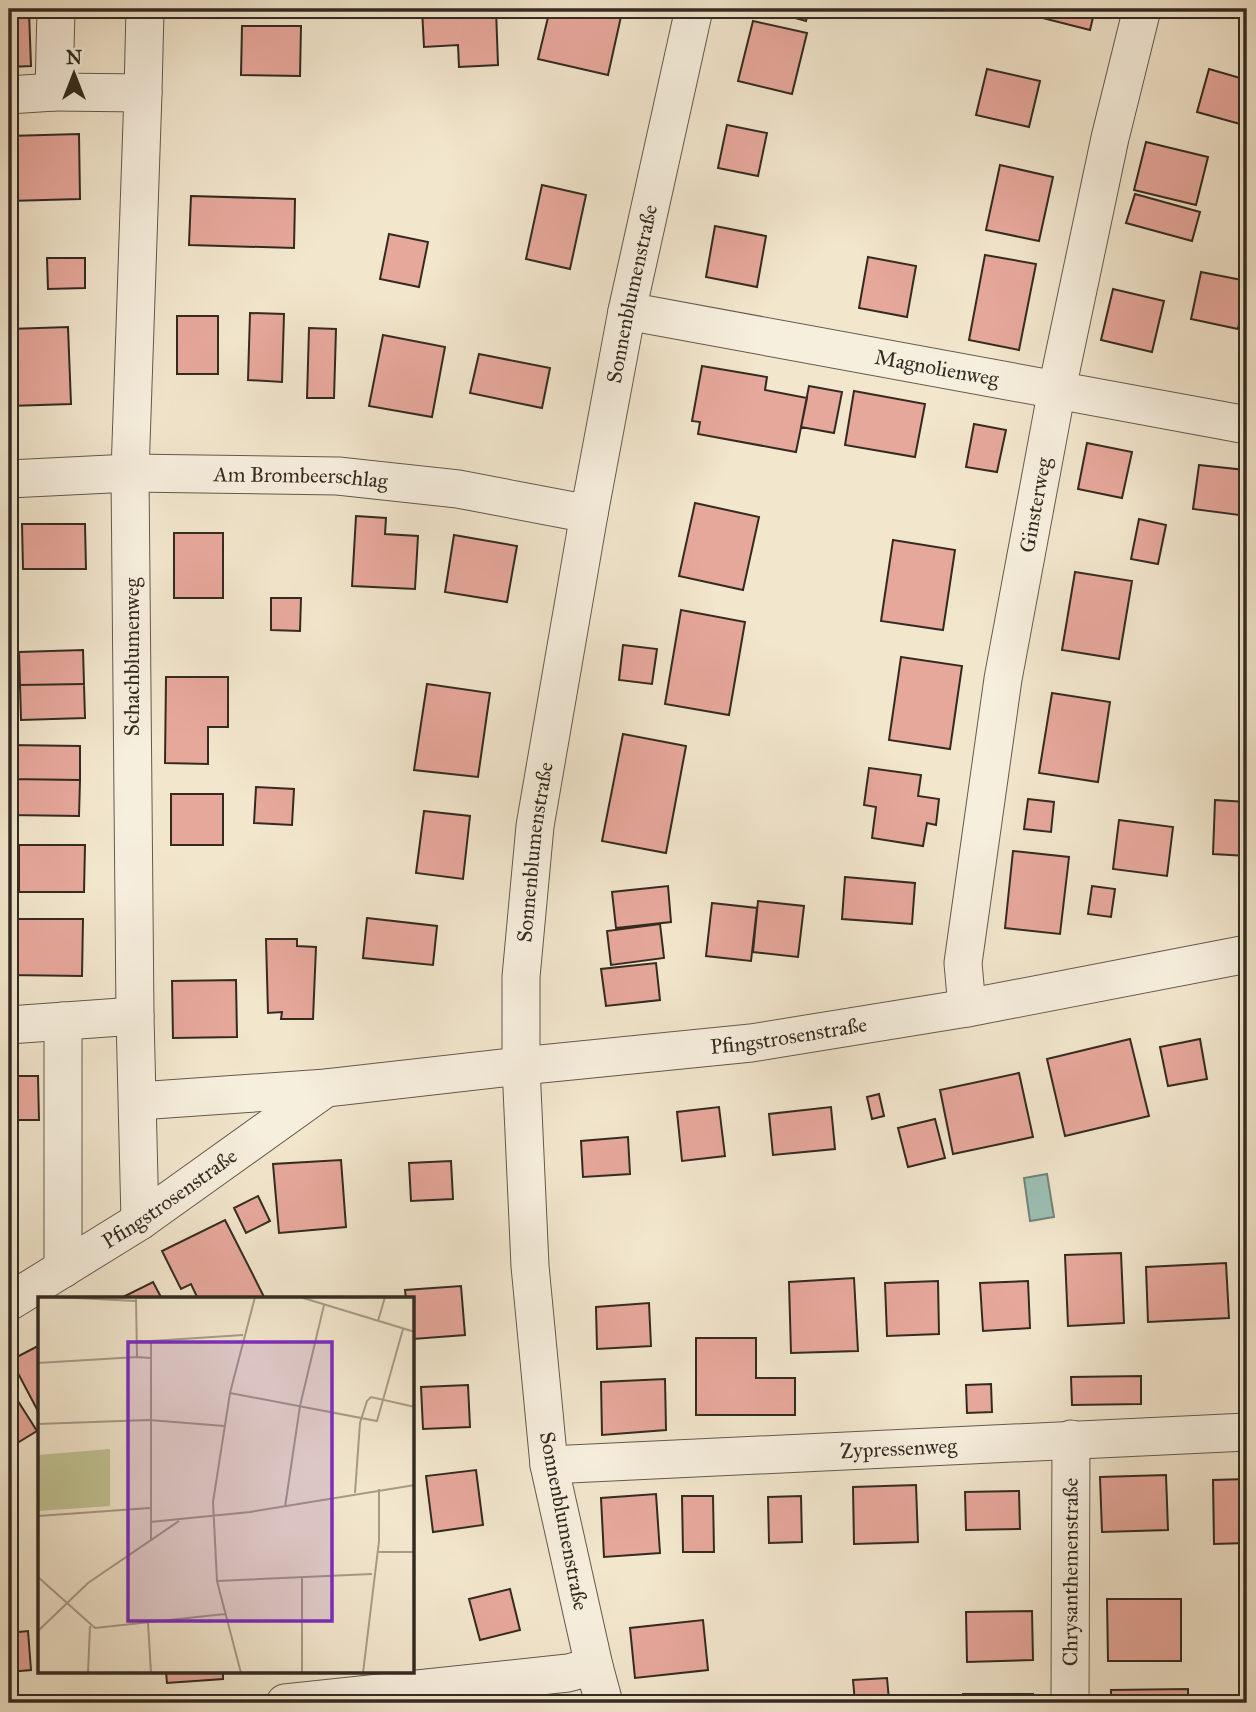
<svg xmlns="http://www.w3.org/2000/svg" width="1256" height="1712" viewBox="0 0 1256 1712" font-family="'IM FELL Great Primer',serif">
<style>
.water{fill:#9cc0b4;stroke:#728479;stroke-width:2}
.building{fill:#e7a89c;stroke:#332b21;stroke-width:2}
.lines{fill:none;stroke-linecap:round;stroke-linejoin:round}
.minor-casing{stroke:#635a4c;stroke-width:39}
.minor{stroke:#f7efde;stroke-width:37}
.labels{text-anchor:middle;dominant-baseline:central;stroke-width:5;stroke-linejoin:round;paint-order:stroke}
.street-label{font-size:21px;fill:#332b21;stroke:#f7efde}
.inset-road{fill:none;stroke:#a69b88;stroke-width:2}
.view{fill:#7b2cbf;fill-opacity:0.15;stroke:#7b2cbf;stroke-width:3.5}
.inset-edge{fill:none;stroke:#332b21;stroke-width:3.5}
</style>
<rect width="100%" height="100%" fill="#f2e6cd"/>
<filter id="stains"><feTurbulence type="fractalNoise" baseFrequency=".00286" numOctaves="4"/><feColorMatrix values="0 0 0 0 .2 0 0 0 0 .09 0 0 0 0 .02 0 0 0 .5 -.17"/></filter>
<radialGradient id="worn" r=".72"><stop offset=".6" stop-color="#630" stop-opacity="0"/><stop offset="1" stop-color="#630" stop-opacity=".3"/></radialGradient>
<!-- water -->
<path class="water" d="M1047,1174L1054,1217L1030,1221L1024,1178Z"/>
<!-- building -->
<path class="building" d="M422,9H496L498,65L459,67L458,45L424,47Z
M550,9H607L622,12L608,75L538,59Z
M763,9H809L806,21Z
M1007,9H1095L1090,30Z
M29,12L31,66L9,67V13Z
M753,21L807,33L792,94L738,81Z
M242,26H301L300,76L241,75Z
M987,69L1040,81L1029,127L976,115Z
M1209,69L1247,80V97L1240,124L1197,112Z
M727,125L767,133L758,176L718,168Z
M79,134L80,199L9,201V136Z
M1146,142L1208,157L1196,205L1134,190Z
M1000,165L1053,177L1039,241L986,230Z
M542,185L586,195L570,269L526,259Z
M1135,194L1200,212L1192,241L1126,223Z
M191,196L295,199L294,248L189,245Z
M715,226L766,236L757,287L706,277Z
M389,234L428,242L419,287L380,279Z
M985,255L1036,264L1019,350L969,340Z
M868,257L916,266L907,317L859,308Z
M47,258H85V288L48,289Z
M1201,272L1247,281L1238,329L1191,319Z
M1113,289L1164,301L1152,352L1101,340Z
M250,313L284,314L282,382L248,380Z
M177,316H218V374H177Z
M68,327L71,404L9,406V329Z
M309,328L336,329L334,398H307Z
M383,335L445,347L432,417L369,406Z
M479,354L550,368L542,408L470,393Z
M702,366L767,377L765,390L807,398L796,452L698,434L700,422L692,421Z
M809,386L842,392L834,433L801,427Z
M854,391L925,404L915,457L845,445Z
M974,424L1006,430L997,472L966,467Z
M1087,443L1132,452L1122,498L1078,489Z
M1199,465L1245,470L1239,515L1193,509Z
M695,503L759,517L743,590L679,576Z
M356,516L386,518L385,534L418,536L415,589L352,586Z
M1139,519L1166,525L1158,564L1131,559Z
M22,524H85L86,569H23Z
M174,533H223V598H174Z
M454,535L517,546L507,602L445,592Z
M893,540L955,550L943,630L881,621Z
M1075,572L1132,581L1119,659L1062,650Z
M271,598H301L300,631L271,630Z
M681,610L745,622L729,715L665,704Z
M623,645L657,649L652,684L619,680Z
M83,650L84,684L20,685L19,652Z
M901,657L962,666L950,749L889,740Z
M166,677H228V727H208V764L165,763Z
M84,684L85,718L21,720L20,685Z
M427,684L490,693L478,777L414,770Z
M1052,693L1110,702L1098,782L1039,773Z
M623,734L686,746L666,853L602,841Z
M9,745L80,746V780L9,779Z
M869,768L921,775L918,796L939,799L936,825L927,823L923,846L872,838L876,807L864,805Z
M9,779L80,780L79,816L9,815Z
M256,787L294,789L292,825L254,823Z
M171,794H223V845H171Z
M1028,799L1054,802L1051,832L1024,829Z
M1215,800L1247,802V856L1213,854Z
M424,811L470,816L463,879L416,873Z
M1119,820L1173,827L1167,876L1113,869Z
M19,845H85L84,892H19Z
M1013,851L1069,857L1060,934L1005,928Z
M845,877L915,883L912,924L842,919Z
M668,886L671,922L616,928L612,892Z
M1092,886L1115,889L1111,917L1088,914Z
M758,901L804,906L798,957L753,952Z
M712,903L757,908L751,961L706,956Z
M367,918L437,926L433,965L363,958Z
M9,919H83L82,976L9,975Z
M660,924L664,958L611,965L607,931Z
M266,939H297V946L316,947L313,1019H281L282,1012L268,1013Z
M656,963L660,1000L606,1006L601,969Z
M236,980L237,1037L173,1038L172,981Z
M1130,1039L1149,1116L1065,1136L1047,1059Z
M1200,1039L1207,1079L1168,1086L1160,1047Z
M1019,1073L1033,1137L953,1154L940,1090Z
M9,1076H38L39,1120H9Z
M879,1094L884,1116L872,1119L867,1097Z
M719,1107L725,1156L682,1161L677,1112Z
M831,1107L835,1149L773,1155L769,1114Z
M935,1119L945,1158L908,1167L898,1128Z
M628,1137L630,1174L583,1177L581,1141Z
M341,1160L346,1227L279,1233L273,1164Z
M451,1161L453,1199L411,1201L409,1163Z
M258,1196L270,1221L246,1233L234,1208Z
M225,1220L252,1273L265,1299H198L191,1284L181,1289L162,1251Z
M1121,1253L1124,1323L1068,1326L1065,1255Z
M1226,1263L1229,1318L1148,1322L1146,1267Z
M854,1278L858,1351L791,1353L789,1282Z
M938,1281L939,1334L887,1336L885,1283Z
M1028,1281L1030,1328L983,1331L980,1283Z
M153,1282L162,1299H119Z
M461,1286L465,1335L413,1339V1299H406L405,1290Z
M649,1303L651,1346L597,1349L596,1307Z
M696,1338H756V1378H795V1415H696Z
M40,1345V1415L11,1360Z
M1141,1376V1404L1072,1405L1071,1377Z
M665,1379L666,1430L602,1435L601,1382Z
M991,1384L992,1412L967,1413L966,1385Z
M468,1385L470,1427L423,1429L421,1387Z
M9,1387L37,1431L9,1448Z
M476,1470L483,1525L433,1532L426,1476Z
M1166,1475L1168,1530L1102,1532L1100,1477Z
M1247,1479V1543L1214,1544L1213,1480Z
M916,1485L918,1542L854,1544L853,1487Z
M1019,1491L1020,1529L966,1530L965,1492Z
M656,1494L660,1553L604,1557L601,1498Z
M682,1496H713L714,1552H683Z
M801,1496L802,1542L769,1543L768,1497Z
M510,1589L520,1630L480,1640L469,1599Z
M1107,1599H1181V1661H1108Z
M1032,1611L1033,1660L967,1662L966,1612Z
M703,1620L708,1670L635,1678L630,1628Z
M28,1631L31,1670L9,1672V1633Z
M166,1672H223V1679L167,1683Z
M887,1678L889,1700L855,1703L853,1680Z
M1188,1689V1703H1111V1690Z
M963,1694H1033V1703H963Z"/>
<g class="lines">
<!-- minor casing -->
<g class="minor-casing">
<g id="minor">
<path d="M56,9L54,92L143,93"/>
<path d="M9,95L54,92"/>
<path id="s1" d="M627,311L1247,425"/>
<path id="s2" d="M9,479L130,473L338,476L458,489L589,514"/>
<path id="s3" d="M967,1008L963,963L1003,679L1057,389L1110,138L1142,9"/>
<path d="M9,1025L135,1016"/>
<path id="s4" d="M138,1101L326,1088L521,1066L751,1043L967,1008L1247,954"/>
<path d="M140,1221L135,1016L130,473L143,93L145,9"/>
<path d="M63,1269V1021"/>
<path id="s5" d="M9,1302L140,1221L326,1088"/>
<path id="s6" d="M549,1465L1247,1432"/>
<path d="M285,1703L568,1673L594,1666"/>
<path id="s7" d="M604,1703L594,1666L549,1465L530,1266L521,1066V977L535,826L589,514L627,311L694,9"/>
<path id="s8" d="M1070,1703L1071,1439"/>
</g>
</g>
<!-- minor -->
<use href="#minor" class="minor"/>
</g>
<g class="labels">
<!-- street labels -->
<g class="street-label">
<text stroke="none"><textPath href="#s7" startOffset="1426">Sonnenblumenstraße</textPath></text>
<text stroke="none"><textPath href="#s1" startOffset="315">Magnolienweg</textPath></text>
<text stroke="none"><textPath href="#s2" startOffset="292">Am Brombeerschlag</textPath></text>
<text stroke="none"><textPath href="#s3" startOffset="509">Ginsterweg</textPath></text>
<text transform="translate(132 657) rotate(-90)">Schachblumenweg</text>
<text stroke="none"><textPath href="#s7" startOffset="859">Sonnenblumenstraße</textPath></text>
<text stroke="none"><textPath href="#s4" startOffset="654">Pfingstrosenstraße</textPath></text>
<text stroke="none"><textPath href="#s5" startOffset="191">Pfingstrosenstraße</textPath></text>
<text stroke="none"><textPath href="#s6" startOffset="350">Zypressenweg</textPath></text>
<text transform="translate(564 1521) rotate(79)">Sonnenblumenstraße</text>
<text stroke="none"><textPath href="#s8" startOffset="131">Chrysanthemenstraße</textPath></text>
</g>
</g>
<!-- overview -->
<g transform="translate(38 1297)">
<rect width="376" height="376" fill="#f2e6cd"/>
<path d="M72,152V209L0,214V158Z" fill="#c1c393"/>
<path class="inset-road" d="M18,0L98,4M262,0L377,35M98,2L99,60L113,61M340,24L347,0M99,44H113V244M113,44L205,38M0,66L99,60M192,96L339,124L365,32M0,127L111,123L186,129M317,196L322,126L329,104L333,100L377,110M247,210L262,109L286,8M0,219L112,211M112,225L212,215L377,188M339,255H377M0,280L57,331L187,317M179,284L334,277M110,326L113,376M0,334L50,286L141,224M50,376L52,329M203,376L179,284L175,205L192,96L217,0M264,376V280M325,376L341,244V192"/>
<path class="view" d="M90,45H294V324H90Z"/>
<rect width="376" height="376" class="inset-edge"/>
</g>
<!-- margin -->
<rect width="1256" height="1712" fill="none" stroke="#f2e6cd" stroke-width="35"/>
<rect x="10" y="10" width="1235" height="1691" fill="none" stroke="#332b21" stroke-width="3.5"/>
<rect x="18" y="18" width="1221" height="1677" fill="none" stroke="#332b21" stroke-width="2"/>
<!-- north arrow -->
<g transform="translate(74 74)" stroke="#f7efde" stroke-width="5" paint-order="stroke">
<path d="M0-5L12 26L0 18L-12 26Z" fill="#332b21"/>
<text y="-10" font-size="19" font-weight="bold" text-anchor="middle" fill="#332b21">N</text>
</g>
<rect width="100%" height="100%" filter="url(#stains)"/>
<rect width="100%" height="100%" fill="url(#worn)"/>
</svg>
